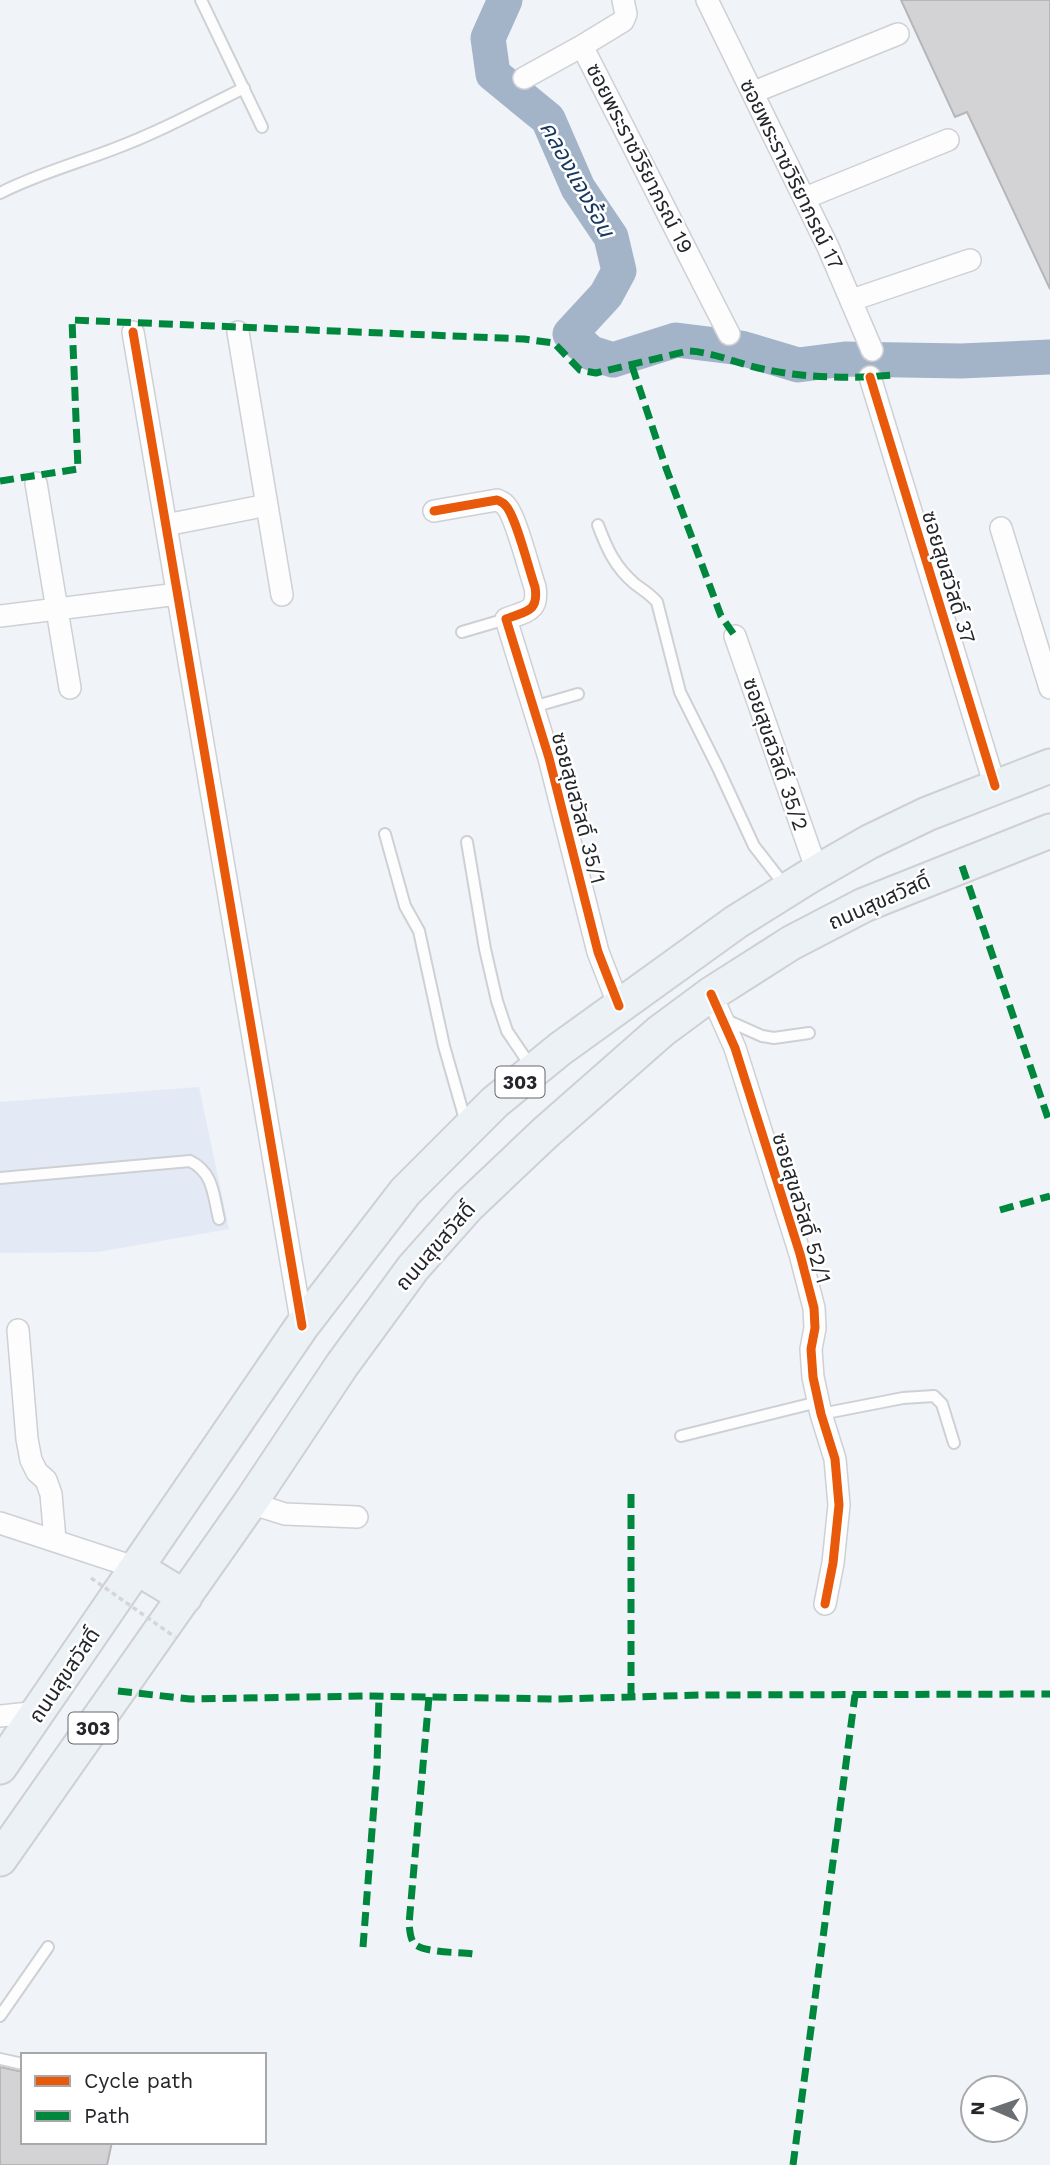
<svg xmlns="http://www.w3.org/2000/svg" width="1050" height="2165" viewBox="0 0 1050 2165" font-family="'Work Sans','Noto Sans Thai',sans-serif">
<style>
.built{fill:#e3e9f5}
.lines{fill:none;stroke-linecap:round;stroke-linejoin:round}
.river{stroke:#a3b4c9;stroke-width:35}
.building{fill:#d3d2d5;stroke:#b6b5b8;stroke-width:2}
.service-casing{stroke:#ced0d4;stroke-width:14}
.minor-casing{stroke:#ced0d4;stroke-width:24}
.primary-casing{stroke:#ced0d2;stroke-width:37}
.service{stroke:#fdfdfe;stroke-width:10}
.minor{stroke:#fdfdfe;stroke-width:21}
.primary{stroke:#ecf1f6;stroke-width:33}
.path-bridge{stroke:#d6d6d8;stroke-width:3.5;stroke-dasharray:5 3.5;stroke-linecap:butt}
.quiet{stroke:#00873e;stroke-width:7;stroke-dasharray:14 7;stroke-linecap:butt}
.cycleway-casing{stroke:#fff;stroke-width:13}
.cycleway{stroke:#e8590c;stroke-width:9}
.labels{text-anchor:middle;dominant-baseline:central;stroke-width:5;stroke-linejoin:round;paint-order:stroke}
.shield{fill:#fff;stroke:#66676a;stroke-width:2}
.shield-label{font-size:19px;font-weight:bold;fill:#24262a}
.street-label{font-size:21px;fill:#24262a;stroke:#fff}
.water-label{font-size:23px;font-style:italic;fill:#1a3a62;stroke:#fff}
</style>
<rect width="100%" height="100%" fill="#f0f3f8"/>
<!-- built -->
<path class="built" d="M199,1087L229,1229L98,1252L0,1253V1102Z"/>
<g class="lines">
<!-- river -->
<path class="river" d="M505,0L488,38L493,74L548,119L578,188L611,237L619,271L606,295L570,334L591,353L613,360L676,340L741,348L798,365L845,359L961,361L1050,357"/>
</g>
<!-- building -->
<path class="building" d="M901,0H1050V289L967,112L955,117Z
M0,2067L23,2072V2142H112L107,2165H0Z"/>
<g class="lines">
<!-- service casing -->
<g class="service-casing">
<path id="service" d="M201,0L262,127
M0,193C35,175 74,164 111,150C157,133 200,110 244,88
M598,525C607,549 615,567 635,584C643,590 650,594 657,602L680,692L718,768L754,846L786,887
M462,632L506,619
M533,707L578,694
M385,834L405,906L419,931L444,1046L466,1123
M467,842L485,949L497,1001L507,1031L532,1068
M724,1019L762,1036L774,1038L809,1033
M0,1178L190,1161C214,1173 213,1195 219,1219
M821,1414L903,1398L934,1396L942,1404L954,1443
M681,1436L818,1402
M0,2016L48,1947
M0,2059L23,2064"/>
</g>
<!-- minor casing -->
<g class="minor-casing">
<path id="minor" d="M623,0L626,14L623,21L582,46L729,334
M707,0L828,247L872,350
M524,78L582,46
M754,92L898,34
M805,198L948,140
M852,300L970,260
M133,332L302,1326
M238,332L282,595
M870,377L995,786
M36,483L70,688
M434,511L497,500C501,502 503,502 506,506C516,517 529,570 535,587C539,612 526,611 506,619L549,758L598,952L619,1006
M166,525L267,505
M1001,528L1050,688
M0,616L178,594
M735,636L817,871
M711,994L735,1048L800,1254L814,1308L815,1328L811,1349L813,1377L821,1414L835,1459L839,1505L833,1563L825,1604
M18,1330L27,1439L31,1460L37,1472L46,1480L51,1494L55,1540
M250,1503L285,1514L357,1517
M0,1523L137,1568
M0,1716L39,1712"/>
</g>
<!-- primary casing -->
<g class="primary-casing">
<path id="primary" d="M137,1568L185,1597
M0,1767L302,1326L405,1192L495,1102L560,1049L736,922L808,877L869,842L927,814L1050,766
M0,1859L250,1503L342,1365L413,1268L468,1206L545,1133L661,1031L711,994L791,943L864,905L1050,831"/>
</g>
<!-- service -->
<use href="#service" class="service"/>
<!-- minor -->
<use href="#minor" class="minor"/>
<!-- primary -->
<use href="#primary" class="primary"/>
<!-- path-bridge -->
<path class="path-bridge" d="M91,1578L175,1637"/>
<!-- quiet -->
<path class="quiet" d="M632,366L666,468L721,616L735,636
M0,481L78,469L72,320L524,339L554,343L580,370L596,373L688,351C714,352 738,364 763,369C805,378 852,379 894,375
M962,866L1050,1124
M1000,1210L1050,1196
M118,1691L190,1699L364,1696L558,1699L702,1695L1050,1694
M429,1697L409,1924C410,1931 410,1941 416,1945C428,1953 458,1952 473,1954
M631,1697V1491
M363,1947L377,1766L379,1696
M793,2165L855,1695"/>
<!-- cycleway casing -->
<g class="cycleway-casing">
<path id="cycleway" d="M133,332L302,1326
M870,377L995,786
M434,511L497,500C501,502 503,502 506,506C516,517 529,570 535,587C539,612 526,611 506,619L549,758L598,952L619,1006
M711,994L735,1048L800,1254L814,1308L815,1328L811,1349L813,1377L821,1414L835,1459L839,1505L833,1563L825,1604"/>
</g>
<!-- cycleway -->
<use href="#cycleway" class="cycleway"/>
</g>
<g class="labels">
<!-- shield labels -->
<g class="shield">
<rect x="495.5" y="1066.5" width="49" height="31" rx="5"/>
<rect x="68.5" y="1712.5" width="49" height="31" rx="5"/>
</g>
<g class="shield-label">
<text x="520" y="1082">303</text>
<text x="93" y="1728">303</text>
</g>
<!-- street labels -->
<g class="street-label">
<text transform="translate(640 158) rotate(63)">ซอยพระราชวิริยาภรณ์ 19</text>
<text transform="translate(792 174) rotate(64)">ซอยพระราชวิริยาภรณ์ 17</text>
<text transform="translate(949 577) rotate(73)">ซอยสุขสวัสดิ์ 37</text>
<text transform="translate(776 754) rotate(71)">ซอยสุขสวัสดิ์ 35/2</text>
<text transform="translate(579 808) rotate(75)">ซอยสุขสวัสดิ์ 35/1</text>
<text transform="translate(879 901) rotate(-24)">ถนนสุขสวัสดิ์</text>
<text transform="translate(802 1208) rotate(73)">ซอยสุขสวัสดิ์ 52/1</text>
<text transform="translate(435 1246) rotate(-49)">ถนนสุขสวัสดิ์</text>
<text transform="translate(64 1675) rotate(-56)">ถนนสุขสวัสดิ์</text>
</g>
<!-- water labels -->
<g class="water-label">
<text transform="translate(577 179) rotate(61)">คลองแจงร้อน</text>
</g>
</g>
<!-- legend -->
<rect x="21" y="2053" width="245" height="91" fill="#ffffff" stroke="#a7a8aa" stroke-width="2"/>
<rect x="35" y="2076" width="35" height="10" fill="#e8590c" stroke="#a7a8aa" stroke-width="2"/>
<text x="84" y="2088" font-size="21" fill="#24262a">Cycle path</text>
<rect x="35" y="2111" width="35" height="10" fill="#00873e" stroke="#a7a8aa" stroke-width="2"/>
<text x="84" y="2123" font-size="21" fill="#24262a">Path</text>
<!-- north arrow -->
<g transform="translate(994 2109) rotate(272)"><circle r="33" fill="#ffffff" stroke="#a7a8aa" stroke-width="2"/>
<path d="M0-5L12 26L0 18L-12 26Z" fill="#6b6e72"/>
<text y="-10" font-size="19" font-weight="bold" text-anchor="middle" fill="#24262a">N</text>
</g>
</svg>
